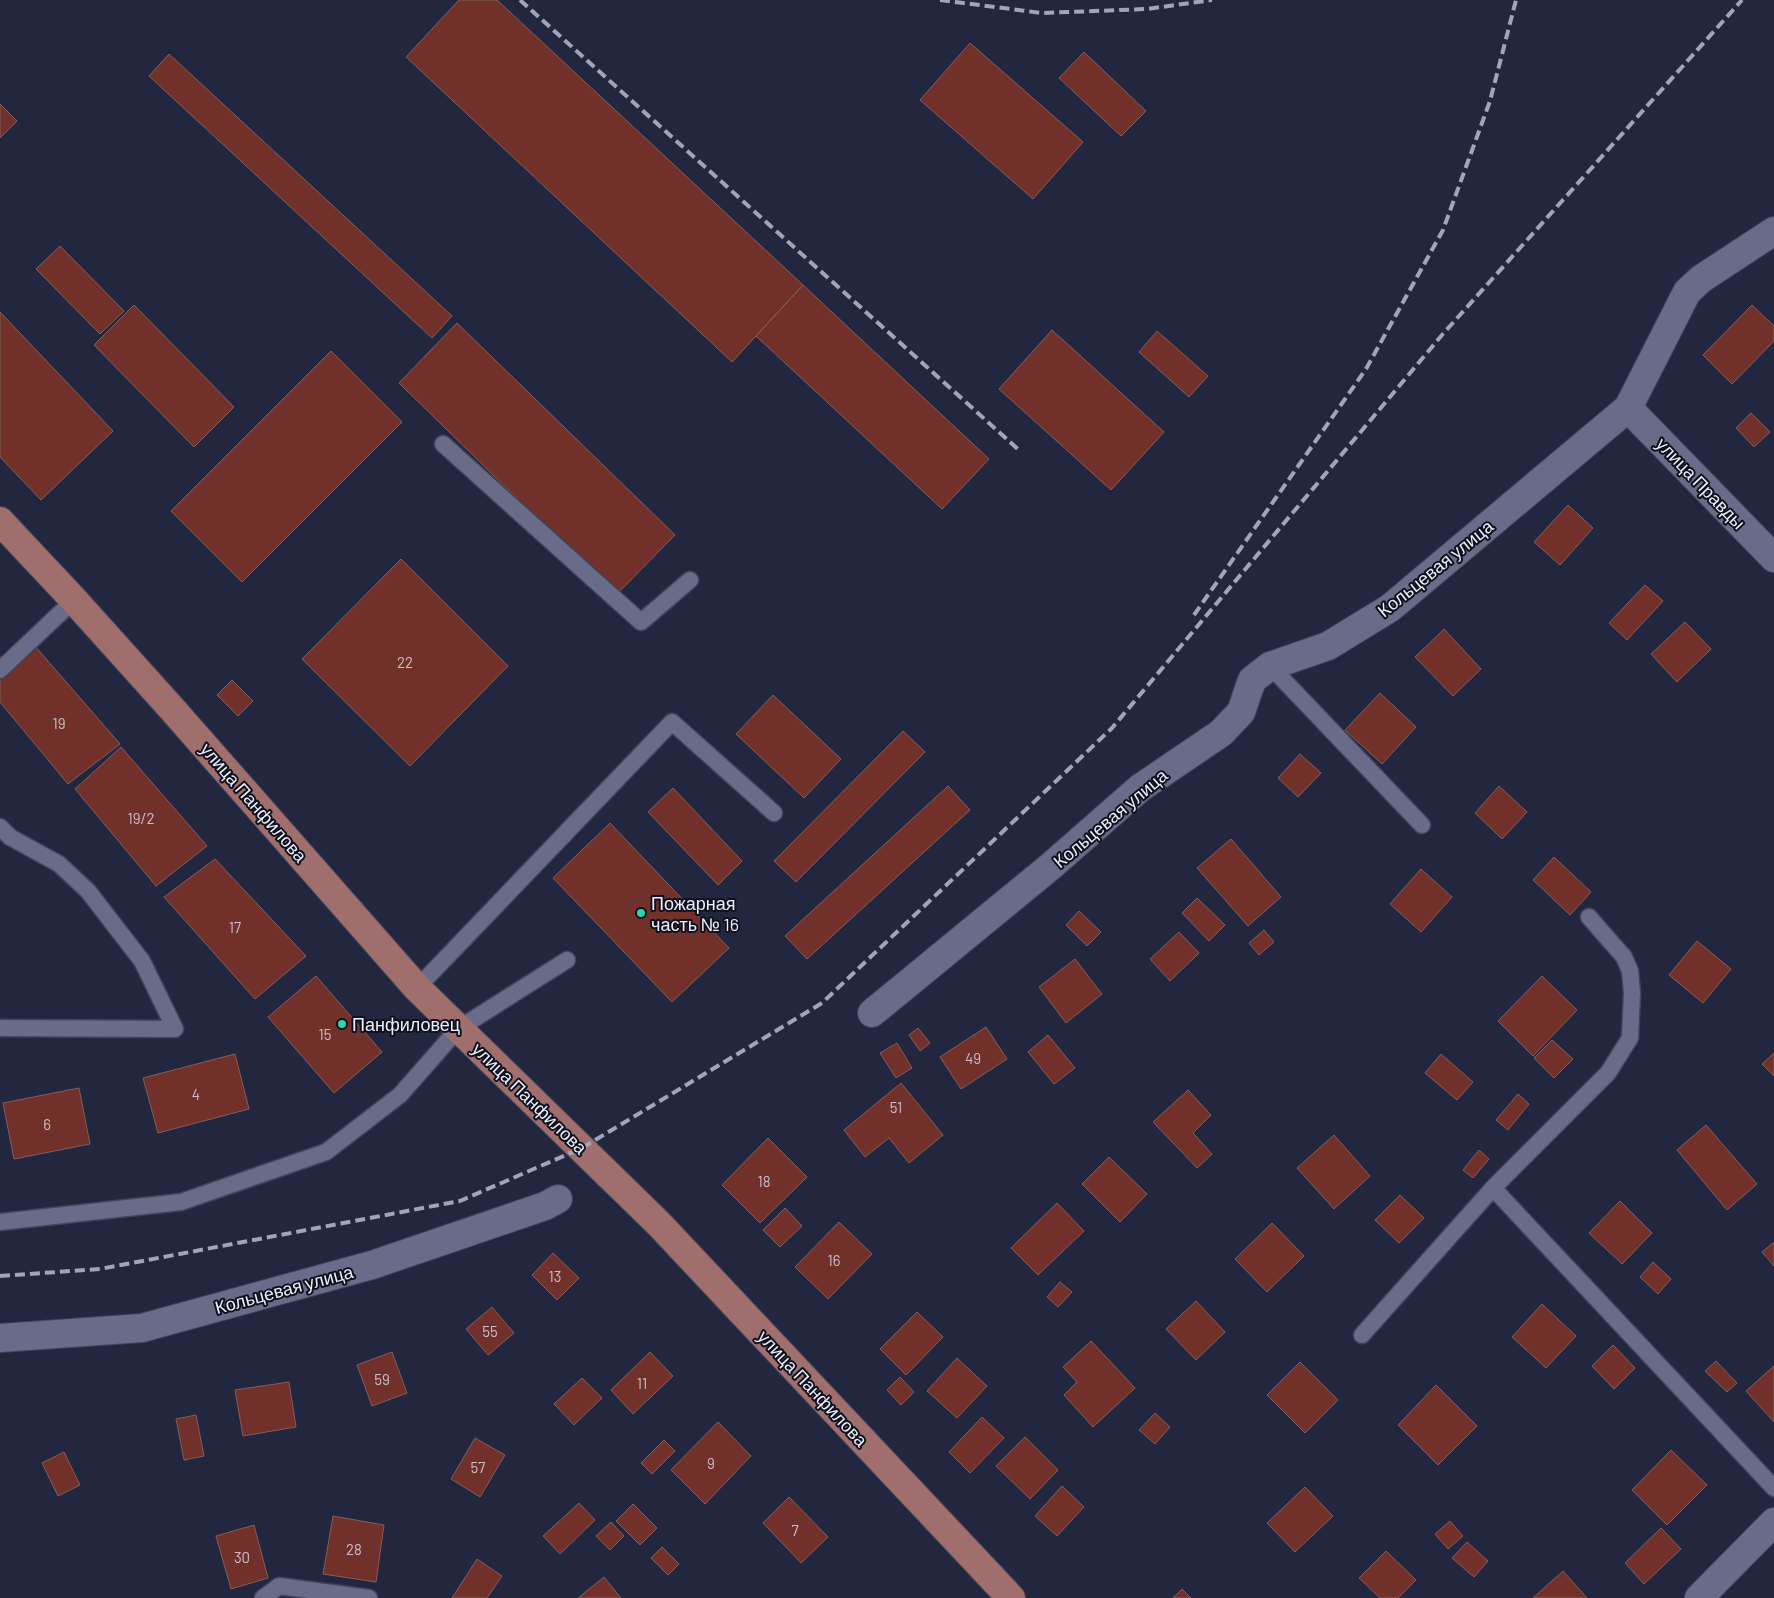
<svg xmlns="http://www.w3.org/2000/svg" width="1774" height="1598" viewBox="0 0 1774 1598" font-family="Barlow,sans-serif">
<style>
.building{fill:#71302a;stroke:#82605b}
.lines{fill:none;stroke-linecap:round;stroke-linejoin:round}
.service-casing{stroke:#424459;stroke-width:19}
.minor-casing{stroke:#424459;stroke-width:30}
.primary-casing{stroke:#424459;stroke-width:30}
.service{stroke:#686c89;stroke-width:16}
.minor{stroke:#686c89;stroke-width:28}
.primary{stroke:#a06e6d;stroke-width:28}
.rail{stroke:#a2a5b9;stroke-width:4;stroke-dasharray:10 5;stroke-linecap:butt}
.poi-dot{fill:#2cd5ab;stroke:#0f101b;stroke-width:2}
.labels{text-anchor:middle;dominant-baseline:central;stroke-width:4;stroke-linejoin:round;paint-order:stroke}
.number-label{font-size:15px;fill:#ccbeca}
.street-label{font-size:18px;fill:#ebeeff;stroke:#0f101b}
.poi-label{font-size:18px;fill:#ebeeff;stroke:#0f101b;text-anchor:start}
</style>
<rect width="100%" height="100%" fill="#23263f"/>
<!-- building -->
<path class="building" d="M459,0H497L803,285L732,362L406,57Z
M970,43L1083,142L1033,199L920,100Z
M1084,52L1146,111L1121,136L1059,78Z
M169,54L452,316L432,338L149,76Z
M0,104L17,121L0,138Z
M60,246L124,311L100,334L36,269Z
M803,285L989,459L942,509L756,336Z
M134,305L234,407L194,447L94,345Z
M1752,305L1774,326V341L1732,384L1703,355Z
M0,312L113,431L41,500L0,457Z
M457,323L675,535L616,595L399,383Z
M1052,330L1164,432L1111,490L999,389Z
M1157,331L1208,376L1189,397L1139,352Z
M331,351L402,422L242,582L171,511Z
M1751,413L1770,432L1754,447L1736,428Z
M1568,505L1593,528L1560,565L1534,542Z
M401,559L508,666L410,766L302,659Z
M1645,585L1663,601L1627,640L1609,623Z
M1685,622L1711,649L1677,682L1651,654Z
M1444,629L1481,669L1453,696L1415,657Z
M34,645L120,744L68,784L0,702V676Z
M232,680L253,701L238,716L217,695Z
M1380,693L1416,727L1382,764L1345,730Z
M773,695L841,759L804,798L736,734Z
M903,731L925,752L796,882L774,861Z
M121,747L207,846L156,886L75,789Z
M1300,754L1321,773L1298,797L1278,778Z
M948,786L970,810L807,959L785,936Z
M1499,786L1527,812L1502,839L1475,813Z
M673,788L742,861L718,885L648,812Z
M610,823L729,948L672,1002L553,878Z
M1231,839L1281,897L1248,926L1197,868Z
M1554,857L1591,892L1570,915L1533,880Z
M215,859L306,956L255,999L164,897Z
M1421,869L1452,897L1421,932L1390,904Z
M1197,898L1225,925L1209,941L1182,913Z
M1079,911L1101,932L1087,946L1066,925Z
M1264,930L1274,942L1259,955L1249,943Z
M1179,932L1199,953L1170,981L1150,959Z
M1697,941L1731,969L1703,1003L1669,975Z
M1075,959L1102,994L1066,1023L1039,987Z
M316,976L382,1052L334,1093L268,1017Z
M1542,976L1577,1010L1533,1056L1498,1021Z
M986,1027L1007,1059L961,1089L940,1057Z
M918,1028L930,1043L920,1051L909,1035Z
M1048,1035L1075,1068L1054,1084L1028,1052Z
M1552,1040L1573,1059L1554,1078L1534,1058Z
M897,1043L912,1068L896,1078L880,1053Z
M1774,1053V1076L1762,1064Z
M235,1054L249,1109L158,1133L143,1078Z
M1441,1054L1473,1082L1457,1100L1425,1073Z
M901,1083L943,1135L909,1163L889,1138L865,1157L844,1130Z
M79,1088L90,1144L14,1159L3,1103Z
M1188,1090L1211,1115L1193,1133L1212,1154L1197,1168L1153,1122Z
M1518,1094L1529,1104L1508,1130L1496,1120Z
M1706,1125L1757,1184L1727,1210L1677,1150Z
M1334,1135L1370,1176L1334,1209L1297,1168Z
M768,1138L807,1177L760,1223L722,1185Z
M1479,1150L1489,1159L1473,1178L1463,1170Z
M1109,1157L1147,1194L1120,1222L1082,1184Z
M1400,1195L1424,1218L1399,1243L1375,1220Z
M1620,1201L1652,1233L1622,1264L1589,1233Z
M1057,1203L1084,1231L1038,1275L1011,1248Z
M785,1208L802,1226L780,1247L763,1230Z
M839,1222L872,1254L828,1299L795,1267Z
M1272,1223L1304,1256L1267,1292L1235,1259Z
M1773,1243H1774V1266L1762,1252Z
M553,1253L579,1278L557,1300L532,1275Z
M1653,1262L1671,1279L1658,1294L1640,1277Z
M1060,1282L1072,1292L1058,1307L1047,1297Z
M1196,1301L1225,1332L1196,1360L1166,1329Z
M1542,1304L1576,1336L1546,1368L1512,1337Z
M492,1307L514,1333L488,1355L466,1329Z
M917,1312L943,1337L906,1375L880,1349Z
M1091,1341L1135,1388L1093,1427L1064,1395L1077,1382L1063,1367Z
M1613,1345L1635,1368L1614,1389L1592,1366Z
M392,1352L407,1393L372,1406L357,1365Z
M650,1352L673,1376L633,1414L611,1390Z
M957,1358L987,1386L957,1418L927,1391Z
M1716,1361L1737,1383L1727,1392L1705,1371Z
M1300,1362L1338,1400L1305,1433L1267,1395Z
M1774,1366V1422L1746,1391Z
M900,1377L914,1392L901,1405L887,1390Z
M582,1378L602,1398L574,1425L554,1404Z
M289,1382L296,1427L243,1436L235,1390Z
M1436,1385L1477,1426L1438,1465L1398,1425Z
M1155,1413L1170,1427L1155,1444L1139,1430Z
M196,1415L204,1456L184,1460L176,1419Z
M982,1417L1004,1438L970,1473L949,1452Z
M718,1422L751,1456L705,1504L671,1470Z
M1025,1437L1058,1470L1030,1499L996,1466Z
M475,1438L505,1455L480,1497L451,1479Z
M664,1440L675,1451L652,1474L641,1463Z
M1671,1450L1707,1485L1667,1525L1632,1490Z
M64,1452L80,1485L58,1496L42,1463Z
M1062,1486L1084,1507L1057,1536L1035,1516Z
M1305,1487L1333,1516L1295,1552L1267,1523Z
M789,1497L828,1537L801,1563L763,1523Z
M579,1503L595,1520L560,1554L543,1536Z
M633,1504L657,1528L640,1545L616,1521Z
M333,1516L384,1525L376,1582L323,1574Z
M1450,1521L1463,1536L1448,1549L1435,1534Z
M611,1522L624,1536L610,1550L596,1536Z
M254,1525L268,1578L231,1589L216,1536Z
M1661,1528L1681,1549L1644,1584L1625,1563Z
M1467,1542L1488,1561L1474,1577L1452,1558Z
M662,1547L679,1564L668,1575L651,1558Z
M1386,1551L1416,1580L1398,1598H1380L1359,1578Z
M477,1559L502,1576L487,1598H452Z
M1563,1571L1587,1598H1533Z
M604,1577L621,1598H578Z
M1182,1589L1191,1598H1173Z"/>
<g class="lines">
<!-- service casing -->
<g class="service-casing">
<path id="service" d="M443,444L641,622L690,580
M1270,666L1422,825
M0,670L74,600
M0,827L10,837L59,864L88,891L142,961L175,1029L0,1028
M417,988L672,722L774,813
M1493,1188L1774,1488
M0,1222L181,1202L326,1152L400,1095L458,1029L567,960
M1362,1335L1493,1188L1608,1073L1630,1038L1632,993L1630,971L1624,957L1589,917
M263,1598L279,1586L369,1598"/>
</g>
<!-- minor casing -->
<g class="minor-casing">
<path id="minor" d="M1628,408L1774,558
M872,1013L1051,866L1140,788L1221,733L1241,712L1252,680L1270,666L1328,646L1390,608L1628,408L1687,292L1701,279L1774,231
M0,1338L142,1328L372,1265L545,1206L558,1199
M1699,1598L1774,1522"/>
</g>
<!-- primary casing -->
<g class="primary-casing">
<path id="primary" d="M0,521L74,600L173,710L417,988L659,1224L1011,1598"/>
</g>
<!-- service -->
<use href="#service" class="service"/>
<!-- minor -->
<use href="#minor" class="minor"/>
<!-- primary -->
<use href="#primary" class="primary"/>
<!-- rail -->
<path class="rail" d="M520,0L1020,451
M940,0L1042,13L1147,9L1212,0
M1194,615L1366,369L1443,230L1490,101L1516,0
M0,1276L100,1269L460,1201L582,1148L822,1003L1112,728L1442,335L1742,0"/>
</g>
<!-- markers -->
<g class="poi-dot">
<circle cx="641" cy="913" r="5"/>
<circle cx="342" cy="1024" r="5"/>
</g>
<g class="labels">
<!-- number labels -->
<g class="number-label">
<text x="405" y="662">22</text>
<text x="59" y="723">19</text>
<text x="141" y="818">19/2</text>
<text x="235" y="927">17</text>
<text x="325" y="1034">15</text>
<text x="973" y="1058">49</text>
<text x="196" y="1094">4</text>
<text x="896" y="1107">51</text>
<text x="47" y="1124">6</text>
<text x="764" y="1181">18</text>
<text x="834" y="1260">16</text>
<text x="555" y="1276">13</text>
<text x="490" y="1331">55</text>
<text x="382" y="1379">59</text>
<text x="642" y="1383">11</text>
<text x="711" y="1463">9</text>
<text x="478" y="1467">57</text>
<text x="795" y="1530">7</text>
<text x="354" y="1549">28</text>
<text x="242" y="1557">30</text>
</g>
<!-- street labels -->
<g class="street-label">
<text transform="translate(1701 483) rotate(46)">улица Правды</text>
<text transform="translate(1435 568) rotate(-39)">Кольцевая улица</text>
<text transform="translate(254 802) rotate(49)">улица Панфилова</text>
<text transform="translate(1110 818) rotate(-40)">Кольцевая улица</text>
<text transform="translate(530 1098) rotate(44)">улица Панфилова</text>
<text transform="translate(284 1289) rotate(-15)">Кольцевая улица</text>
<text transform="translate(813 1388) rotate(47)">улица Панфилова</text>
</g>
<!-- poi labels -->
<g class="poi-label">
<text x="651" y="903">Пожарная<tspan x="651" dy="21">часть № 16</tspan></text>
<text x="352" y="1024">Панфиловец</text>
</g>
</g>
</svg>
